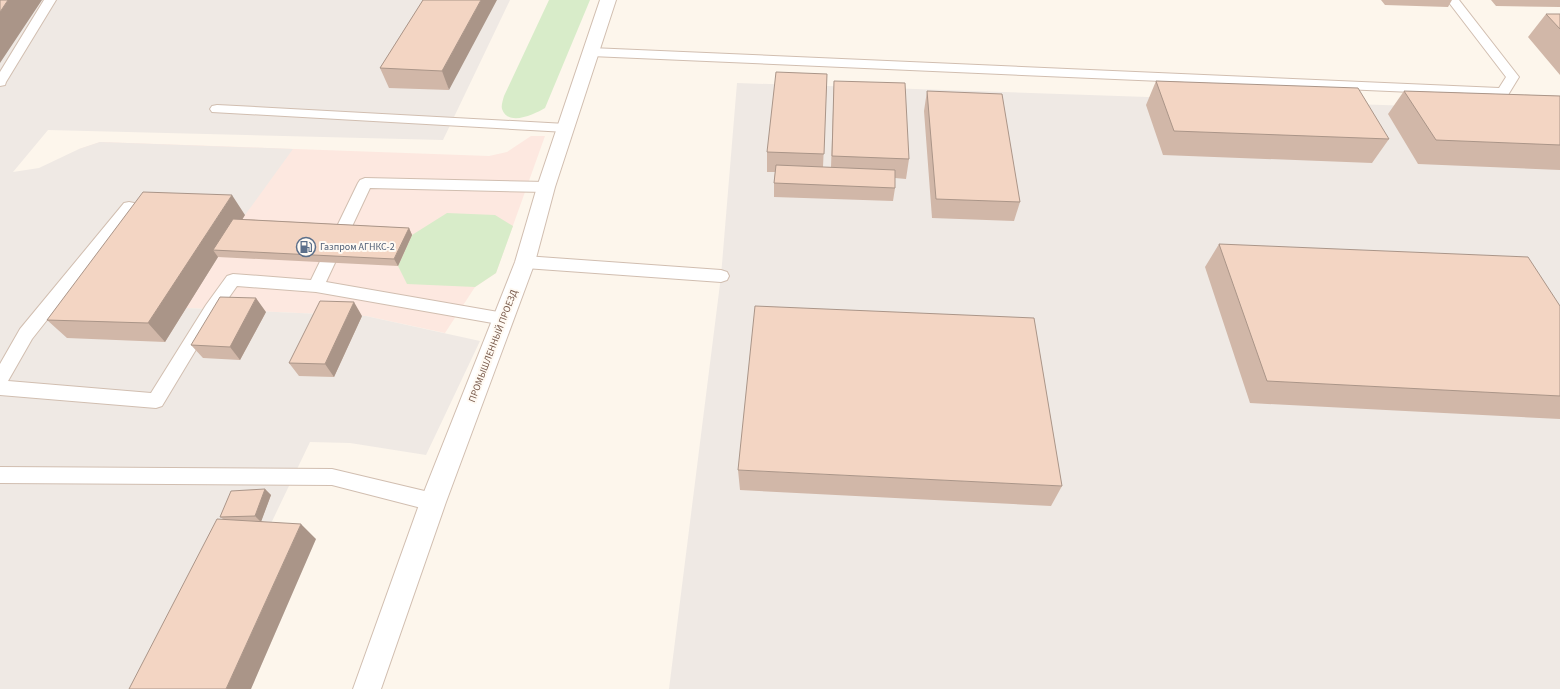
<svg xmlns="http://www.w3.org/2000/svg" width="1560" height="689" viewBox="0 0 1560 689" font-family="'Source Sans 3',sans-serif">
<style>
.commercial{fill:#fde8e0}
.industrial{fill:#efe9e4}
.green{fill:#d8ecc9}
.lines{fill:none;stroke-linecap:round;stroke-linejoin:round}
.lane-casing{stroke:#d1beb0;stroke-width:2}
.street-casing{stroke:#d1beb0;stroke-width:2}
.lane{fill:#fff;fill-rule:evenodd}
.street{fill:#fff;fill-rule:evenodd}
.wall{fill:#d1b7a8}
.shaded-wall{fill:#aa9588}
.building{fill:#f3d5c3;stroke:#aa9588}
.labels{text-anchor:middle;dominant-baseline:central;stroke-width:4;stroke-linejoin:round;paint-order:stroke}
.service-label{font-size:10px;fill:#4e5e75;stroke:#fffaf3;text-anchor:start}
.street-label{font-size:10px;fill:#7a5c4d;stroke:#fffaf3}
</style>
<rect width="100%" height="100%" fill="#fdf6ec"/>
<!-- commercial -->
<path class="commercial" d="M531,136H545L496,273L475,287L445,333L366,316L186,308L79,149L100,142L489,156L507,152Z"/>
<!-- industrial -->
<path class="industrial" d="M0,0H510L443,140L48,130L13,172L39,168L79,149L100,142L293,149L245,215L186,308L366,316L480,341L426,455L350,443L310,442L265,536L316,539L251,689H0Z
M737,83L1560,111V689H669L721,276Z"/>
<!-- green -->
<path class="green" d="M549,0H590L545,108C535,114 508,127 502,109C501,105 503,100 504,96Z
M447,213L495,215L513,226L496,273L475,287L407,284L398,266L412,235Z"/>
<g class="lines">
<!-- lane casing -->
<g class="lane-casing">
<path id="lane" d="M44,0H56L6,82L5,85L0,86V72Z
M1447,0H1459L1519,77L1508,95L1503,96L591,56L587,55L585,52L587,49L591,48L1499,88L1506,77Z
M217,105L566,124L571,125L573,128L571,131L566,132L212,112L210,109L212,106Z
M365,178L546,182L551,184L553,187L551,190L546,192L370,188L326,282L504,313L510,314L512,319L510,324L504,325L316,292L237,286L218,313L162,406L156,408L0,395V364L20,329L124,203L129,202L134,203L136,207L32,339L8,381L151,393L206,305L227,276L233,274L311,280L358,183L360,180Z
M525,256L721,270L727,272L729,276L727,280L721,282L525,268L519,266L517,262L519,258Z
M0,467L332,469L433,493L440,496L443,502L440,508L433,511L332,485L0,483Z"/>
</g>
<!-- street casing -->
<g class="street-casing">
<path id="street" d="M600,0H616L555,187L535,262L446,502L381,689H353L420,502L515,262L537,187Z"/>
</g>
<!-- lane -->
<use href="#lane" class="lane"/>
<!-- street -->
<use href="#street" class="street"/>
</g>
<!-- wall -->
<path class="wall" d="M423,0L449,90L389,88L380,68Z
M1381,0H1452L1448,7L1385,5Z
M1491,0H1560V7L1496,6Z
M1546,14H1560V75L1528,37Z
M827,74L823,167H831L834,81L909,159L906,179L895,178V188L893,201L774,197V183L775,172H767V152Z
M1156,81L1389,139L1372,163L1163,155L1146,105Z
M927,91L1020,202L1014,221L932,218L924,111Z
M1404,91L1560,96V170L1418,164L1388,114Z
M245,215L242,219L409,228L412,235L398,266L218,257L165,342L67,338L47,320Z
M1219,244L1560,306V419L1250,403L1205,267Z
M266,312L240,360L203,358L191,345Z
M362,316L334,377L299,376L289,363Z
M738,470L1062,486L1051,506L740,490Z
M265,489L271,495L261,521L316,539L223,519L220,517Z"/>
<!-- shaded-wall -->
<path class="shaded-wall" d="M8,0H42L0,63V12Z
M481,0H497L449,90L442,71Z
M232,195L245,215L223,251L213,250L218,257L165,342L148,323Z
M409,228L412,235L398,266L394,259Z
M256,298L266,312L240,360L230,347Z
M354,302L362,316L334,377L325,364Z
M265,489L271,495L261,522L255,516Z
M301,524L316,539L251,689H226Z"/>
<!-- building -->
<path class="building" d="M0,0H8L0,12Z
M423,0H481L442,71L380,68Z
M1546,14H1560V29Z
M776,72L827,74L824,154L767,152Z
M834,81L905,83L909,159L832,156Z
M1156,81L1358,88L1389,139L1174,131Z
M927,91L1002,94L1020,202L936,199Z
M1404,91L1560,96V145L1436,140Z
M776,165L895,170V188L774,183Z
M143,192L232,195L148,323L47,320Z
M233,219L409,228L394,259L213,250Z
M1219,244L1528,257L1560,306V396L1267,381Z
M220,297L256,298L230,347L191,345Z
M320,301L354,302L325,364L289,363Z
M755,306L1034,318L1062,486L738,470Z
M265,489L255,516L220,517L231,491Z
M217,519L301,524L226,689H129Z"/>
<!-- icons -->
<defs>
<g id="fuel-ring" transform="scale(1)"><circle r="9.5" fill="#fffaf3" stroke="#5c6f8a" stroke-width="1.5"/><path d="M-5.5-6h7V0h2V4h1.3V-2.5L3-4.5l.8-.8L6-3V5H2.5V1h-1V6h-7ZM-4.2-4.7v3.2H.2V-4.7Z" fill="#5c6f8a"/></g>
</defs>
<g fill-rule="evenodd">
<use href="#fuel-ring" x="306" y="247"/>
</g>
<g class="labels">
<!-- service labels -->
<g class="service-label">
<text x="320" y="247">Газпром АГНКС-2</text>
</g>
<!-- street labels -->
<g class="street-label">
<text transform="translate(493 346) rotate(-69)">ПРОМЫШЛЕННЫЙ ПРОЕЗД</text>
</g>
</g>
</svg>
